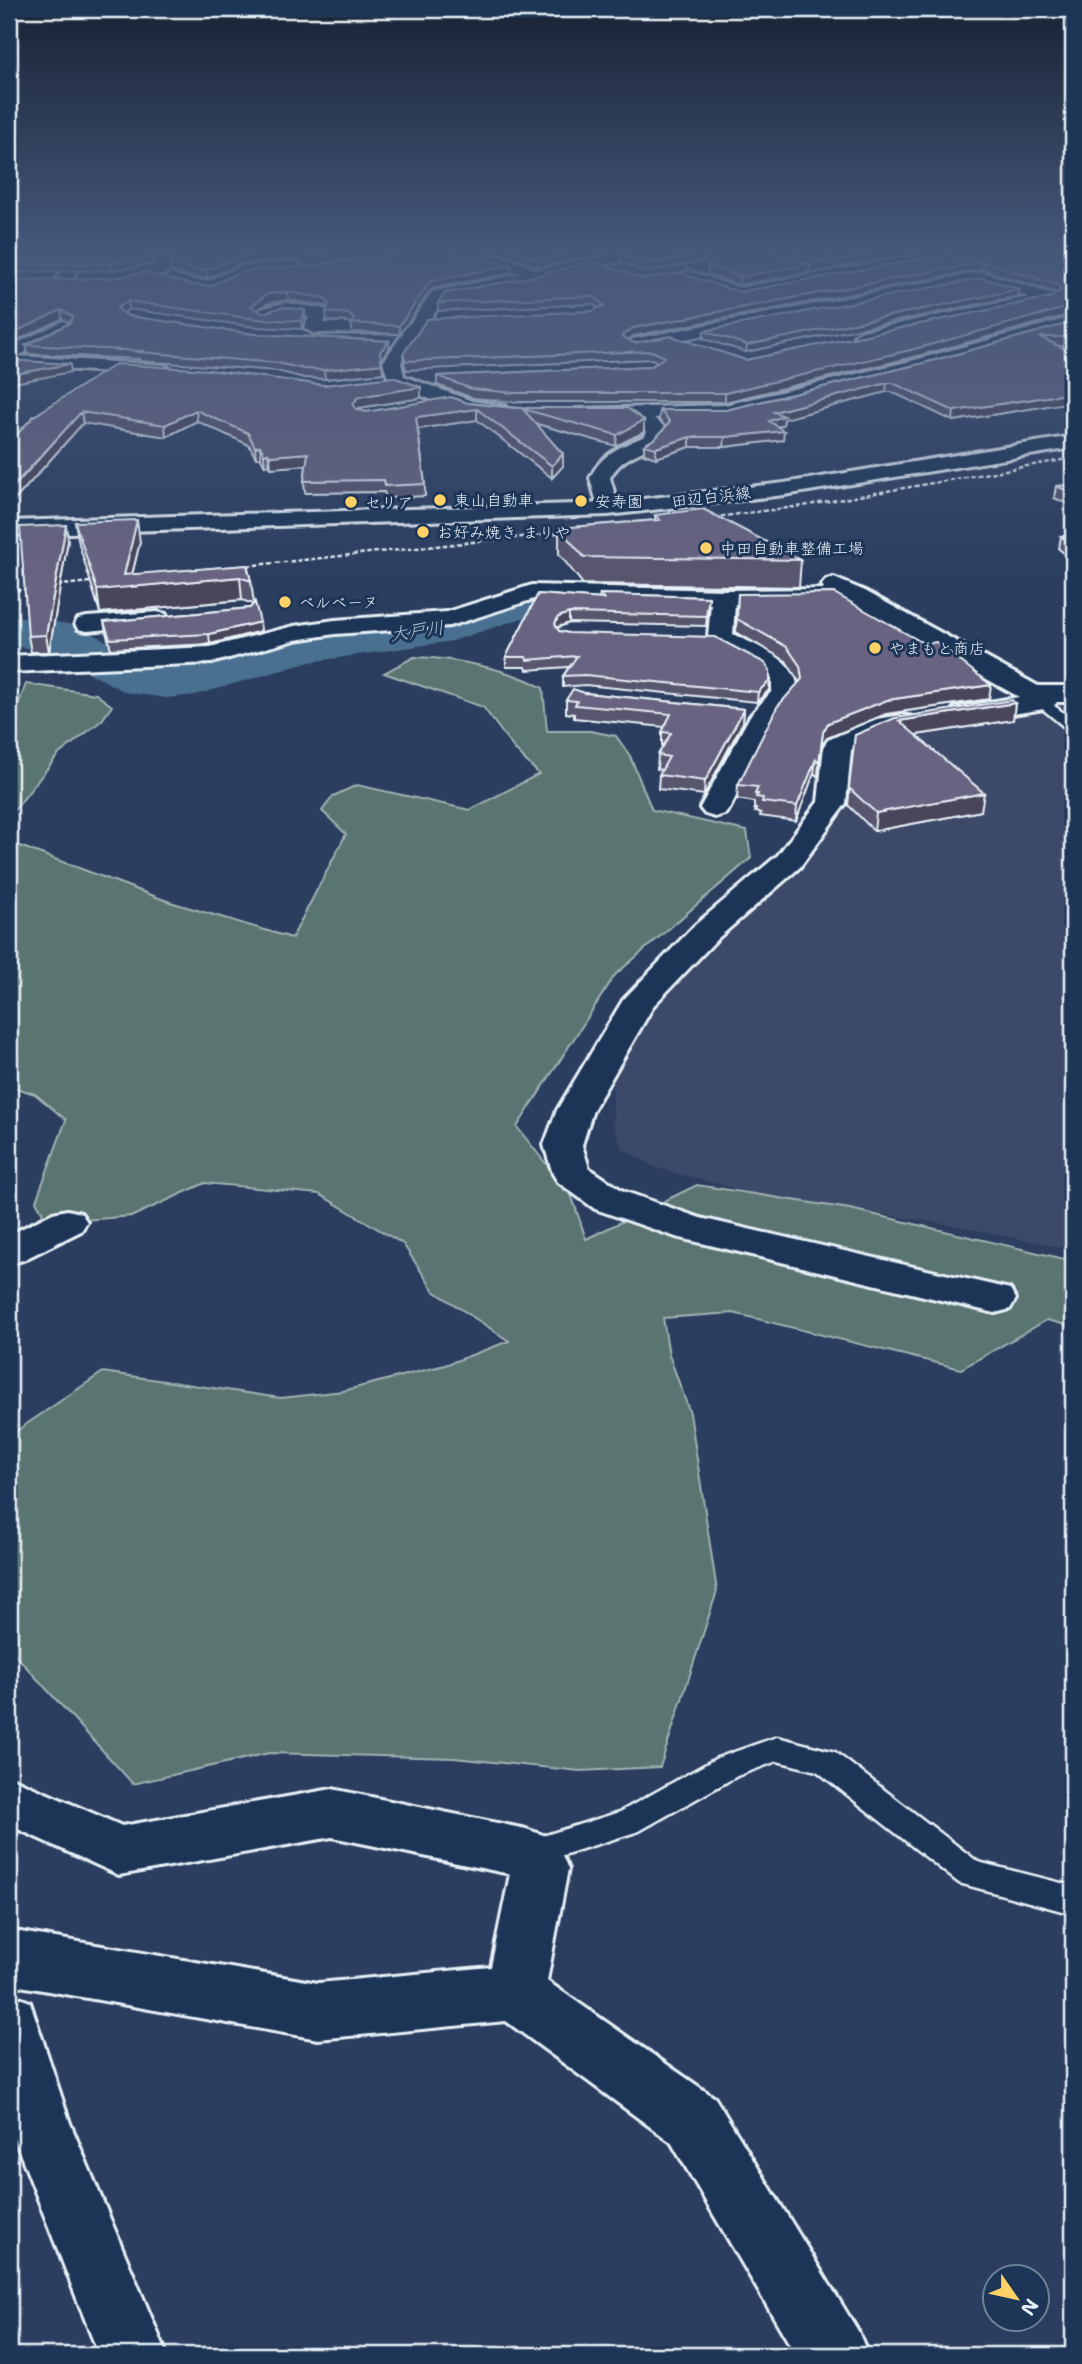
<svg xmlns="http://www.w3.org/2000/svg" width="1082" height="2364" viewBox="0 0 1082 2364" font-family="'Shantell Sans','Klee One',sans-serif">
<style>
.built{fill:#3e4969}
.green{fill:#5a7471;stroke:#a1b2b4;stroke-width:2}
.lines{fill:none;stroke-linecap:round;stroke-linejoin:round}
.river{fill:#486f90;fill-rule:evenodd}
.lane-casing{stroke:#e8f1f8;stroke-width:5}
.street-casing{stroke:#e8f1f8;stroke-width:6}
.primary-casing{stroke:#e8f1f8;stroke-width:6}
.lane{fill:#1d3557;fill-rule:evenodd}
.street{fill:#1d3557;fill-rule:evenodd}
.primary{fill:#1d3557;fill-rule:evenodd}
.rail{stroke:#e8f1f8;stroke-width:2.5;stroke-dasharray:4.5 2.5;stroke-linecap:butt}
.wall{fill:#59556e;stroke:#e8f1f8;stroke-width:2;fill-rule:evenodd}
.shaded-wall{fill:#49455a;stroke:#e8f1f8;stroke-width:2}
.building{fill:#686380;stroke:#e8f1f8;stroke-width:2;fill-rule:evenodd}
.poi-dot{fill:#ffd166;stroke:#1d3557;stroke-width:2.5}
.labels{text-anchor:middle;dominant-baseline:central;stroke-width:6;stroke-linejoin:round;paint-order:stroke}
.far-street-label{font-size:16px;fill:#e8f1f8;stroke:#1d3557}
.far-poi-label{font-size:16px;fill:#e8f1f8;stroke:#1d3557;text-anchor:start}
.far-water-label{font-size:18px;font-style:italic;fill:#b0c4d4;stroke:#1d3557}
</style>
<rect width="100%" height="100%" fill="#2c3e5f"/>
<filter id="ink" filterUnits="userSpaceOnUse"><feTurbulence type="fractalNoise" baseFrequency=".0143" numOctaves="2"/><feDisplacementMap in="SourceGraphic" scale="14" xChannelSelector="R" yChannelSelector="G"/><feConvolveMatrix kernelMatrix="1 2 1 2 8 2 1 2 1" color-interpolation-filters="sRGB"/></filter>
<g filter="url(#ink)">
<!-- built -->
<path class="built" d="M1073,695V1250L952,1225L763,1196L657,1168L623,1149L613,1125V1083L648,1008L832,803L838,746Z"/>
<!-- green -->
<path class="green" d="M414,657C453,658 510,669 543,688L547,731H590L616,736L630,756L652,810L747,831L751,858L615,975L517,1127L572,1197L586,1239L697,1185L850,1209L1073,1261V1327L1047,1320L961,1369L733,1313L663,1318L669,1355L690,1413L717,1591L660,1767L580,1771L454,1758L269,1753L133,1784L9,1648V1436L103,1372L281,1398L343,1391L445,1365L509,1341L434,1291L403,1244L319,1194L205,1183L133,1216L48,1223L36,1201L66,1120L35,1094L9,1086V842L170,902L292,938L346,834L322,811L333,796L357,785L470,810L539,774L516,751L483,707L384,673Z
M26,684L96,694L112,706L102,720L58,755L9,817V730Z"/>
<g class="lines">
<!-- river -->
<path class="river" d="M544,583L641,586L658,590L665,600L658,610L641,614L544,611L452,641L310,662L195,695L166,698L125,692L50,652L9,645V615L68,624L86,630L153,666H166L192,664L305,633L443,613L493,595Z"/>
<!-- lane casing -->
<g class="lane-casing">
<path id="lane" d="M1033,690L1073,720V731L1068,730L1028,697L1026,694Z
M777,1737L835,1752L978,1862L1073,1886V1914L959,1883L817,1771L777,1761L737,1776L639,1831L528,1866L517,1862L513,1853L517,1844L620,1812L717,1758Z"/>
</g>
<!-- street casing -->
<g class="street-casing">
<path id="street" d="M72,248H87L71,282H59L57,279Z
M162,248H234L236,250L228,255L168,256L163,254Z
M426,248H458L500,256L538,270L639,248H673L666,253C591,266 518,284 444,299L401,362L404,376L472,401L506,406L509,410L506,414C474,422 420,394 390,383L383,362L404,332L313,333L304,328L309,317L286,313L262,319L254,314L256,310L286,303L325,309L327,313L324,323L403,322L410,324L432,292L521,274L496,265L433,253Z
M957,248H990L983,253L738,298L682,279L680,276L688,271L739,288Z
M294,262L299,264L302,267L299,270L243,276L211,291H195L164,282L162,279L170,274L196,281H208L240,267Z
M982,272L1055,295L1057,298L1049,303L863,341L854,336L863,331L1029,297L981,282L633,349L624,344L633,339Z
M1073,317V327L922,369L725,417L654,418L668,430L659,444C640,453 620,458 610,478L619,509L616,514H600L590,478C602,453 620,447 645,436L647,431L630,418L576,417L573,413L576,409L725,405L911,361Z
M63,321L72,326L69,330L18,356L164,365L173,370L164,375L9,366V347Z
M834,578L865,591L1038,686H1073V702H1057L1053,707L1044,709L963,722L954,720L950,714L954,708L1019,697L850,603L735,604L733,634C759,648 798,658 798,693L775,719L730,808L725,814L715,817L705,814L700,808L750,716L772,691V679L766,671L711,642L708,637L711,604L534,599L450,626L335,634L295,640L211,663L9,672V656L210,647L294,626L335,620L447,612L532,585L724,590L825,589L822,585L826,580Z
M157,612L166,614L169,619L166,624L87,631L78,629L75,624L78,619L87,617Z
M903,715L913,717L916,723L913,729L892,732L851,750L846,803L800,867L717,939L654,1005L593,1110L582,1145L589,1168L623,1191L700,1218L1010,1289L1016,1299L1010,1309L995,1313L676,1237L595,1209L558,1182L553,1174L544,1145L557,1110L623,1000L695,925L778,855L818,802L824,746L828,740L876,719Z
M67,1210L81,1213L87,1222L81,1231L23,1260L9,1264V1235L53,1213Z
M9,1777L122,1826L332,1789L526,1829L546,1836L560,1851L568,1869L547,1981L715,2098L858,2331L868,2355H796L671,2142L506,2021L318,2039L9,1984V1930L318,1983L491,1967L510,1874L332,1837L119,1875L9,1825Z
M9,1994L30,2002L70,2123L167,2355H99L9,2125Z"/>
</g>
<!-- primary casing -->
<g class="primary-casing">
<path id="primary" d="M1073,436V448L784,495L608,515L9,535V521L608,503L784,483Z"/>
</g>
<!-- lane -->
<use href="#lane" class="lane"/>
<!-- street -->
<use href="#street" class="street"/>
<!-- primary -->
<use href="#primary" class="primary"/>
<!-- rail -->
<path class="rail" d="M700,519L803,506L1073,458
M227,568L578,531
M9,591L108,580"/>
</g>
<!-- wall -->
<path class="wall" d="M9,248H160L153,264L113,270L9,272V273Z
M472,248H626L538,267L506,255Z
M665,248L810,264L809,272L739,285L707,274L708,266L709,265L704,261L645,272L621,263V255Z
M783,248H942L839,267Z
M1073,248V315L1072,314L910,358L725,402H515L473,398L437,385V376L652,366L657,362L652,359L406,370L404,362L403,354L593,311L598,308L593,304L438,311V303L643,279L739,292ZM982,269L1057,293L1051,297L746,360L634,343L628,340L633,336Z
M170,263L240,264L207,278H195L170,271Z
M511,265V273L431,289L400,334L352,332V325L349,322L327,321L326,312L327,309L326,306L288,300L268,303L257,310L262,313L305,318L302,329L255,327L129,309L124,313L128,316L254,334L389,341V349L382,359L383,373L325,379L304,378L277,371L140,361L139,359L28,354L26,345L70,323L62,319L9,280L210,286Z
M1020,289L1018,296L746,352L704,339V331Z
M1073,322V346H1058L1073,353V402L953,421L892,392H886L784,419L783,425L778,427L783,440L724,447H690L656,458L644,454V445L656,438L666,427L659,420L660,410H726L924,363Z
M324,385L421,387V398L359,408L358,410L366,412L468,403L644,420V432L616,446L537,424L563,466L552,478L477,420L418,429L425,484V496L386,498L384,492L305,493L304,481L306,465L271,468L269,465L265,466L261,458H256L249,445L197,421L166,437L83,423L12,503H9V443L34,416Z
M1073,485V506L1054,498L1056,486Z
M655,515L801,560L799,587L583,584L559,554V528L655,520Z
M75,522L140,542L132,575L247,565L251,581L254,604L261,631L210,644L111,649L106,632L104,622L250,608L253,604L242,600L100,613L79,544Z
M1061,536L1073,537V560L1059,549Z
M68,540L49,652H31L28,636Z
M538,594L599,599L600,594L709,597L706,626L569,623L557,628L559,631L769,690L757,702L585,685L563,687V676L569,667L527,670L526,667H506V657Z
M738,594L989,699L886,714L827,738L821,746L818,777L814,773L796,821L760,816L761,813L755,812L756,809H754V802L737,799L738,785L799,682L786,661L736,632Z
M585,693L744,709L743,722L704,795L658,789L659,775L662,770L657,769L658,755L663,746H662V732L665,727L574,718V714L566,713V700Z
M1015,703L1013,720L916,735L981,811L874,831L848,805L855,735Z"/>
<!-- shaded-wall -->
<path class="shaded-wall" d="M156,248H160L153,264L113,270L112,263Z
M314,248H382L240,264L207,278V270L239,257Z
M591,248H626L538,267V259Z
M901,248H942L839,267L840,260Z
M704,254V261L645,272V264Z
M983,262L982,269L633,336L622,345V336L633,328Z
M810,264L809,272L739,285L740,277Z
M511,265V273L431,289L400,334L399,326L431,281Z
M1020,289L1018,296L746,352L747,345Z
M287,292L288,300L268,303L251,314V306L267,294Z
M128,301L129,309L119,316L117,308Z
M1073,306L1072,314L910,358L725,402V393Z
M61,310L62,319L9,344V335Z
M305,310V318L302,329L301,321Z
M389,341V349L381,360L380,352Z
M70,364L71,372L9,384V375Z
M382,364L383,373L325,379L324,370Z
M887,383L886,392L784,419L783,425L768,430L769,421L774,412Z
M421,387V398L359,408L353,415V404L358,397Z
M1073,393V402L953,421L954,411Z
M477,409V420L417,429L416,417Z
M196,410L197,421L166,437L165,425Z
M81,412L83,423L12,503L10,491Z
M644,420V432L616,446L617,435Z
M784,431L783,440L724,447L725,437Z
M690,437V447L656,458V448Z
M260,446L261,458H256L255,447Z
M268,453L269,465L265,466L264,454Z
M308,453L309,465L271,468L270,456Z
M563,454V466L552,478V466Z
M137,520L140,542L129,587L240,577L242,600L100,613L97,590L124,575Z
M66,525L68,540L49,652L46,635Z
M569,613V623L558,627L555,634V624L558,617Z
M260,622L261,631L210,644L209,634Z
M770,680L769,690L757,702L758,692Z
M991,685L989,699L886,714L827,738L821,746L818,777L823,732L828,723L887,700Z
M1015,703L1013,720L897,738L899,721Z
M744,709L743,722L704,795L705,781Z
M816,759L814,773L796,821L797,806Z
M984,793L981,811L874,831L876,813Z"/>
<!-- building -->
<path class="building" d="M9,248H156L152,256L112,263L9,265Z
M245,248H314L239,257L207,270H195L170,263L175,250Z
M434,248L511,265L431,281L399,326L352,323L354,319L349,314L326,312L329,304L325,298L287,292L267,294L251,306L262,313L283,307L305,310L301,321L255,319L128,301L117,308L128,316L254,334L389,341L380,352L382,364L324,370L304,369L277,363L139,352L141,351L26,345L70,323L73,317L61,310L9,335V280L112,278L144,272L193,285L210,286L243,271L309,266Z
M507,248H591L538,259Z
M665,248H765L810,264L740,277L708,266L715,260L704,254L645,264L621,255Z
M806,248H901L840,260Z
M983,248H1073V306L911,350L725,393H515L472,389L437,376L652,366L664,357L652,351L406,361L403,354L427,319L593,311L604,305L593,296L438,303L445,293L531,277L592,261L643,279L680,273L739,292ZM983,262L1058,285L1061,290L1051,297L746,360L671,336L634,343L622,336L633,328Z
M982,278L1020,289L747,345L704,331Z
M1073,322V337H1040L1073,353V393L954,411L893,383H887L774,412L784,416L769,421L784,431L725,437H690L656,448L644,445L656,438L670,422L660,410H726L924,363Z
M9,360L70,364L9,375Z
M116,364L209,370L324,385L393,377L421,387L358,397L353,404L356,409L366,412L451,397L468,403L515,408H627L644,420L617,435L523,409L563,454L552,466L477,409L416,417L425,484L385,486L384,480L304,481L308,453L270,456L268,453L264,454L260,446L255,447L248,433L196,410L165,425L81,412L9,491V443L34,416Z
M1073,485V493L1056,486Z
M703,509L801,560L584,557L559,528L660,520L655,515Z
M137,520L124,575L247,565L251,581L240,577L97,590L75,522Z
M66,525L46,635L28,636L20,527Z
M1061,536L1073,537V546Z
M834,593L925,644L936,642L991,685L887,700L828,723L823,732L819,762L816,759L797,806L762,802L763,798L756,797L758,794H755L758,787L738,785L777,707L802,679L800,666L787,647L737,619L738,594Z
M538,594L604,599L600,594L709,597L706,616L569,613L558,617L555,624L559,631L569,633L715,637L765,663L770,670V680L758,692L585,675L563,676L577,656L527,660L526,657H506Z
M255,602L260,622L209,634L110,639L104,622L250,608Z
M573,689L585,693L744,709L705,781L659,775L669,757L658,755L671,733L662,732L671,714L575,705L577,701L566,700Z
M1012,700L1015,703L899,721L984,793L876,813L849,788L855,735L895,718Z"/>
</g>
<!-- sky -->
<linearGradient id="sky" x2="0" y2="1"><stop stop-color="#182234"/><stop offset="0.43" stop-color="#45587a"/><stop offset="1" stop-color="#45587a" stop-opacity="0"/></linearGradient>
<rect width="1082" height="579" fill="url(#sky)"/>
<!-- markers -->
<g class="poi-dot">
<circle cx="440" cy="500" r="7"/>
<circle cx="581" cy="501" r="7"/>
<circle cx="351" cy="502" r="7"/>
<circle cx="423" cy="532" r="7"/>
<circle cx="706" cy="548" r="7"/>
<circle cx="285" cy="602" r="7"/>
<circle cx="875" cy="648" r="7"/>
</g>
<g class="labels">
<!-- far-street labels -->
<g class="far-street-label">
<text transform="translate(711 497) rotate(-7)">田辺白浜線</text>
</g>
<!-- far-poi labels -->
<g class="far-poi-label">
<text x="454" y="500">東山自動車</text>
<text x="595" y="501">安寿園</text>
<text x="365" y="502">セリア</text>
<text x="437" y="532">お好み焼き まりや</text>
<text x="720" y="548">中田自動車整備工場</text>
<text x="299" y="602">ベルベーヌ</text>
<text x="889" y="648">やまもと商店</text>
</g>
<!-- far-water labels -->
<g class="far-water-label">
<text transform="translate(417 631) rotate(-8)">大戸川</text>
</g>
</g>
<!-- margin -->
<rect width="1082" height="2364" fill="none" stroke="#1d3557" stroke-width="35"/>
<rect x="18" y="18" width="1047" height="2329" fill="none" stroke="#e8f1f8" stroke-width="2.5" filter="url(#ink)"/>
<!-- north arrow -->
<g transform="translate(1016 2298) rotate(124)"><circle r="33" fill="#1d3557" stroke="#6e8097" stroke-width="2"/>
<path d="M0-5L12 26L0 18L-12 26Z" fill="#ffd166"/>
<text y="-10" font-size="19" font-weight="bold" text-anchor="middle" fill="#e8f1f8">N</text>
</g>
</svg>
